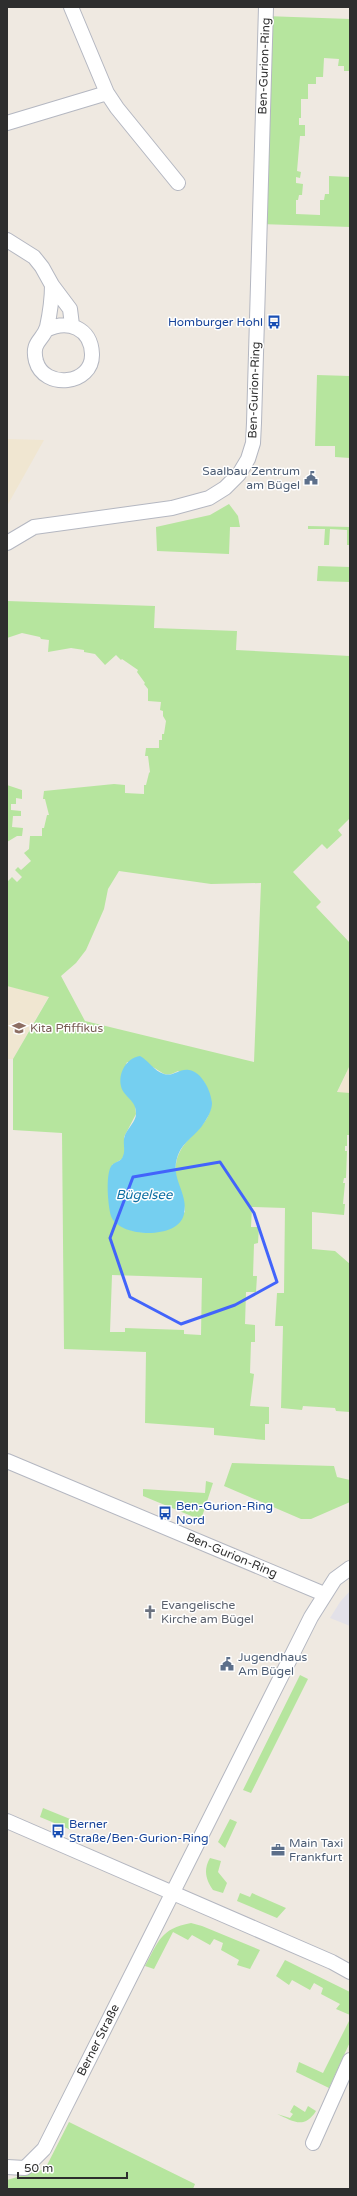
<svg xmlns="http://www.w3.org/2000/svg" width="357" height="2196" viewBox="0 0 357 2196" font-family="'Varela Round',sans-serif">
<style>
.industrial{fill:#e3e1e8}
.education{fill:#f0e6d1}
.green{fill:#b6e59e;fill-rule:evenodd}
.water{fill:#75cff0}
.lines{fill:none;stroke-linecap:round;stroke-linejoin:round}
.minor-casing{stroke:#b4b7c1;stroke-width:16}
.minor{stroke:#fff;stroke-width:14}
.marked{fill:none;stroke:#4264fb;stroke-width:3;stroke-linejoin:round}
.labels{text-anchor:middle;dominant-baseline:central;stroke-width:3;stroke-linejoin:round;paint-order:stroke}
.street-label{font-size:12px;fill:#2e2e2e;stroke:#fff}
.transit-label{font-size:12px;fill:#164399;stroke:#fff;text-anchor:start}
.service-label{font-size:12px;fill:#4e5e75;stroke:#fff;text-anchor:start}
.education-label{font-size:12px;fill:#785e54;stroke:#fff;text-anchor:start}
.worship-label{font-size:12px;fill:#5b616d;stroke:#fff;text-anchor:start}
.water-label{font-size:13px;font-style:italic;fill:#0d6fa3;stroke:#fff}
</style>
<rect width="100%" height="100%" fill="#efe9e1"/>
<!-- industrial -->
<path class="industrial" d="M350,1591V1626L330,1618L340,1602Z"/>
<!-- education -->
<path class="education" d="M7,439L44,440L7,506Z
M7,986L49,996L13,1059H7Z
M350,1065V1093H337Z"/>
<!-- green -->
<path class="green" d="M265,16L350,19V71H344V66H338L339,59L324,58L323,77H316V84H308V99H301V118H299V125H305V136H300L297,171L301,172L300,178L296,177V183L303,184L302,195H299L298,200H296V214L320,215V200H324L325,194H329V176L350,177V227L260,224Z
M317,375L350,376V458L335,457V446H315Z
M229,504L238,516L240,527H230L229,554L157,551L156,527L210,515Z
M308,526L350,527V545H347V530L330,529L329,545H324L325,529H308Z
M318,566L350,567V582L317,581Z
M7,601L155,606L154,628L237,631L236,650L350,656V818L338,830L342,835L327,849L322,844L293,872L321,902L316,907L350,943V1065L337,1092L350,1093V1135H347V1146H345V1151H347L346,1178H344L343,1183H345L343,1204H345L344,1215L312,1212V1249L335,1251L350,1264V1412L336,1411L335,1408L303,1406L302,1410L281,1408L283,1326H275L277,1293H284L285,1208L252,1207L251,1227H259L258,1243L254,1244L253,1276H257L256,1292H246L245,1324L255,1325V1342H251L250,1373L254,1374L250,1406L269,1407V1424H265V1440L214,1435V1428L145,1423L146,1352L64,1349L62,1133L13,1130V1059L49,997L7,986V882L12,877L17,882L22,877L15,870L18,867L21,870L31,861L24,853L29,849L30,836H42V828H44L47,815H49L45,799H43L44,791L114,784L125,785V793L144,794V785H146L149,773L150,772L148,756H145L146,748H159V740H162V734H164L166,721L163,716V711L160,710L161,702L148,701V689L144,684L145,683L137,672L138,670L122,659L121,660L116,655L105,665L95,654L84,652V650L71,648L48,652L49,640L41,639L40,637L22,633L7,638ZM119,871L211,884L261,883L254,1062L85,1021L61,976L76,963L86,950L104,909L108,889ZM127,1062C134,1063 142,1064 149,1066C162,1069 162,1080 178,1071L204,1082C228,1126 181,1129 176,1164C173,1181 184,1196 185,1212C162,1228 157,1238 127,1229L112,1165L122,1159L125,1153L124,1137L136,1114L135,1104L124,1092L121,1078ZM112,1275L202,1278L201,1335L184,1334V1330L125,1328V1332H110Z
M7,785L22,790V799L16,798V804H11V810L21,811V816H13L12,827L23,828L22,836H17L7,842Z
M232,1463L334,1466L337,1477L350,1480V1502L311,1519H301L224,1486Z
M206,1481L213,1483L201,1520L143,1496V1489L205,1493Z
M300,1675L308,1679L251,1793L243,1790Z
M43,1808L75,1821L71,1830L40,1817Z
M230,1819L237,1822L225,1848L218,1842Z
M210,1858L221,1861L218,1872L227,1883L223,1893L213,1890C206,1880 203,1870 210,1858Z
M240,1893L250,1897L252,1893L286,1908L277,1918L237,1901Z
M191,1923L202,1926L260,1950L250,1969L237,1965L239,1960L221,1950L223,1943L214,1939L210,1945L192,1935L188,1940L173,1932L154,1969L145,1966C159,1941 160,1929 191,1923Z
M285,1960L350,1992V2015L336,2009L340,2004L321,1994L323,1988L314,1983L310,1990L292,1980L289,1985L276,1976Z
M350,2019V2042L329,2088L296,2072L299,2062L323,2073Z
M294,2105L305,2112L308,2106L316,2111C304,2130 293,2121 277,2114L290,2118L293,2114L290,2112Z
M69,2122L195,2184L193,2189H7V2180L45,2169Z"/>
<!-- water -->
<path class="water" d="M140,1056C149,1061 154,1071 164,1074C173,1077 180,1068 189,1070C202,1072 211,1091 212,1103C212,1110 208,1117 204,1123C197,1135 183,1141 178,1155C169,1179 189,1192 184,1214C179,1240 119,1238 111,1216C108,1206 105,1173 112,1165C116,1161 121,1162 123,1156C126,1150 122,1142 125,1135C128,1128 136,1121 136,1114C137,1100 123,1097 121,1086C118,1072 127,1058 140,1056Z"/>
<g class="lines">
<!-- minor casing -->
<g class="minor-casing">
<path id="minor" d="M71,7L107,93L117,108L178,183
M7,123L107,93
M7,240L34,257L42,267L52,285L70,309L72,325
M46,330C68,319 91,328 92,354C93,385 44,390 36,361C31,341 43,341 47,327C50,313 52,299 52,285
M7,543L34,527L172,508L209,498L225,488L239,474L248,459L253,443L254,423L266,7
M7,1461L324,1594
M7,1821L332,1962L350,1972
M313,2143L350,2060
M7,2167L25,2168L44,2149L311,1617L335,1579L350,1568"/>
</g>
<!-- minor -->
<use href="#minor" class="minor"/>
</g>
<!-- marked area -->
<path class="marked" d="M220,1162L254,1213L277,1282L235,1305L181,1324L130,1297L110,1238L133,1177Z"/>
<!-- icons -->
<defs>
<g id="bus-bare" transform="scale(1.08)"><path d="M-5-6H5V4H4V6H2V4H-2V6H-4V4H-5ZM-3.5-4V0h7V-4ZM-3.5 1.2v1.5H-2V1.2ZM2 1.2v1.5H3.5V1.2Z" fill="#1a4fb4" stroke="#fff" stroke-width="2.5" paint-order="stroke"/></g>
<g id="civic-bare" transform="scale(1.08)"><path d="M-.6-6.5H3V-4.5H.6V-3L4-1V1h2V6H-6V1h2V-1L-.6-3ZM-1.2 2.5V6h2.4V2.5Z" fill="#5c6f8a" stroke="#fff" stroke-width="2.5" paint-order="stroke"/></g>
<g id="school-bare" transform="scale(1.08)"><path d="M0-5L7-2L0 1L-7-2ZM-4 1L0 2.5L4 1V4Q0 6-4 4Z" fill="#8d6e63" stroke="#fff" stroke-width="2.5" paint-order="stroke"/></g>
<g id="church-bare" transform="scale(1.08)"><path d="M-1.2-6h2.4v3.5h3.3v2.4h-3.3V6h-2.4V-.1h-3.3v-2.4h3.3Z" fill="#6b7280" stroke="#fff" stroke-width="2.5" paint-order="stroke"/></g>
<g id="office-bare" transform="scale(1.08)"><path d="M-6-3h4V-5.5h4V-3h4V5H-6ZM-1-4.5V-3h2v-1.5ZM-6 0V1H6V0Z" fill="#5c6f8a" stroke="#fff" stroke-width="2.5" paint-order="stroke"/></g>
</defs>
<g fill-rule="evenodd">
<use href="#bus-bare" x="274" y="322"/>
<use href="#civic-bare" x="311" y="478"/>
<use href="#school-bare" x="19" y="1028"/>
<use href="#bus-bare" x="165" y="1513"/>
<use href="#church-bare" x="150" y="1612"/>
<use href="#civic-bare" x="227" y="1664"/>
<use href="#bus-bare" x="58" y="1831"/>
<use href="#office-bare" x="278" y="1850"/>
</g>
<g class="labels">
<!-- street labels -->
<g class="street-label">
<text transform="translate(264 66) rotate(-88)">Ben-Gurion-Ring</text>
<text transform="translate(254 390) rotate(-88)">Ben-Gurion-Ring</text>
<text transform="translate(232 1555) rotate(23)">Ben-Gurion-Ring</text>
<text transform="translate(98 2040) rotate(-63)">Berner Straße</text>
</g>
<!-- transit labels -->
<g class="transit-label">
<text x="263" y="322" text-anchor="end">Homburger Hohl</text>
<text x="176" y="1506">Ben-Gurion-Ring<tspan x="176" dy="14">Nord</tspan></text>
<text x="69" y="1824">Berner<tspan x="69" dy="14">Straße/Ben-Gurion-Ring</tspan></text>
</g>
<!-- service labels -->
<g class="service-label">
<text x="300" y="471" text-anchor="end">Saalbau Zentrum<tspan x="300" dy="14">am Bügel</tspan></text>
<text x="238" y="1657">Jugendhaus<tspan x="238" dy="14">Am Bügel</tspan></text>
<text x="289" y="1843">Main Taxi<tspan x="289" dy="14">Frankfurt</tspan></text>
</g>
<!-- education labels -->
<g class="education-label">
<text x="30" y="1028">Kita Pfiffikus</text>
</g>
<!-- worship labels -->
<g class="worship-label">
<text x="161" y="1605">Evangelische<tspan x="161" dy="14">Kirche am Bügel</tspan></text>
</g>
<!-- water labels -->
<g class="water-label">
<text x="144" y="1195">Bügelsee</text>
</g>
</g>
<!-- border -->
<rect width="357" height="2196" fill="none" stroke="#2e2e2e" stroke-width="16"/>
<!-- scale -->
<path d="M18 2172v6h109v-6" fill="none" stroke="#2e2e2e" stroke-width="2"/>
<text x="24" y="2172" font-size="12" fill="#2e2e2e" stroke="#ffffff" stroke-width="3" paint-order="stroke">50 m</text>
</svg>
